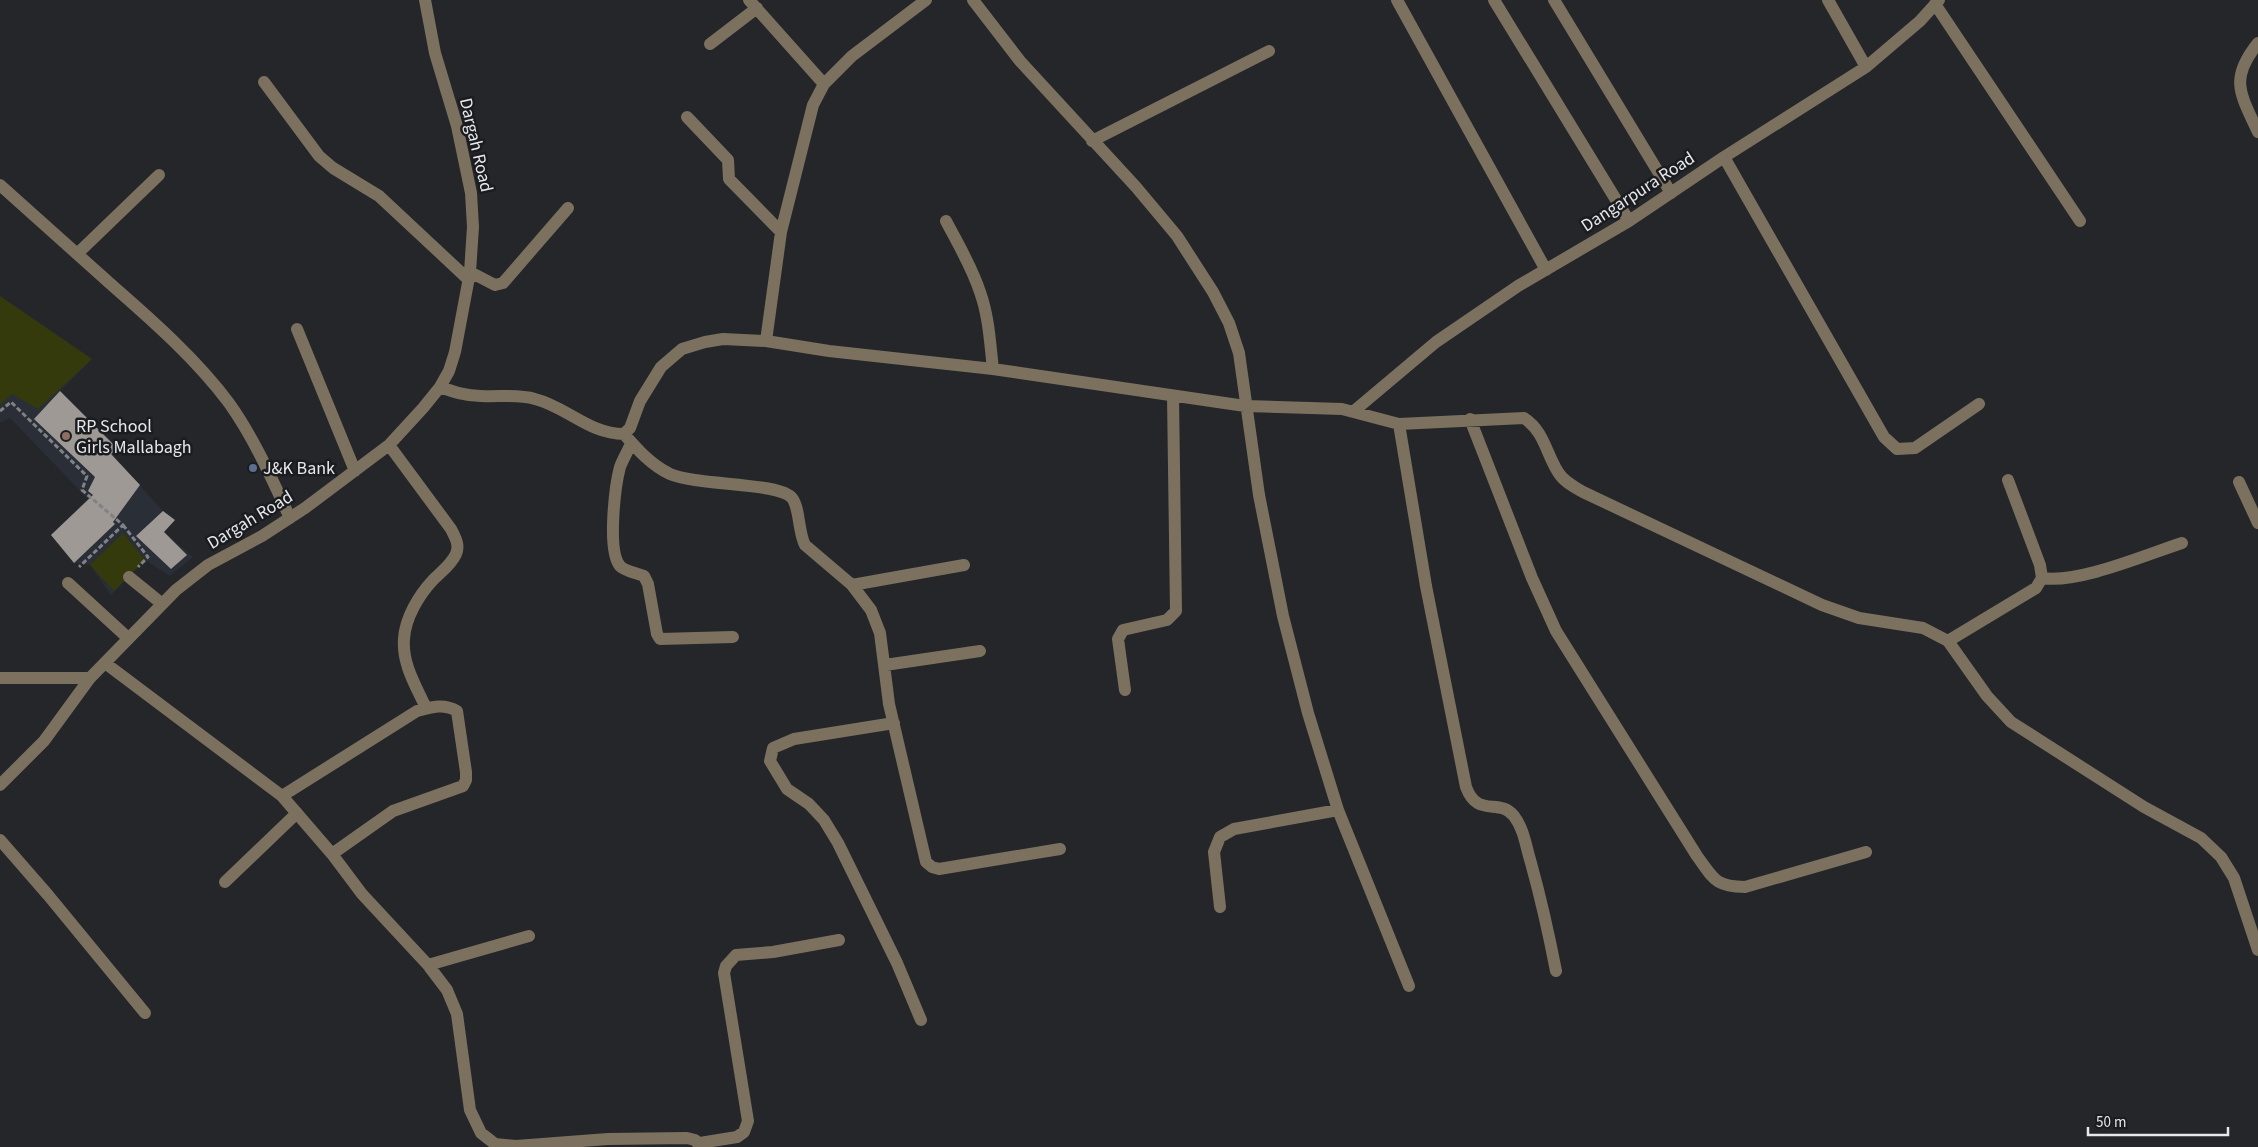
<svg xmlns="http://www.w3.org/2000/svg" width="2258" height="1147" viewBox="0 0 2258 1147" font-family="'Source Sans 3',sans-serif">
<style>
.built{fill:#292e37}
.green{fill:#343a0c}
.building{fill:#9e9995}
.lines{fill:none;stroke-linecap:round;stroke-linejoin:round}
.path{stroke:#818286;stroke-width:3;stroke-dasharray:5 2.5;stroke-linecap:butt}
.minor{stroke:#7b715e;stroke-width:12}
.education-dot{fill:#8d6e63;stroke:#1a1c20;stroke-width:2}
.service-dot{fill:#5c6f8a;stroke:#1a1c20;stroke-width:2}
.labels{text-anchor:middle;dominant-baseline:central;stroke-width:5;stroke-linejoin:round;paint-order:stroke}
.street-label{font-size:18px;fill:#e7e8eb;stroke:#1a1c20}
.poi-label{font-size:18px;fill:#e7e8eb;stroke:#1a1c20;text-anchor:start}
</style>
<rect width="100%" height="100%" fill="#24262a"/>
<!-- built -->
<path class="built" d="M0,297L92,359L60,391L118,449L114,457L163,511L175,520L164,532L193,557L170,576L145,560L111,595L90,565L74,563L51,535L88,499L10,418L0,423Z"/>
<!-- green -->
<path class="green" d="M0,296L92,359L38,409L12,394L0,405Z
M123,533L145,560L114,591L90,565Z"/>
<!-- building -->
<path class="building" d="M60,391L118,449L111,454L140,485L113,522L115,524L74,563L51,535L93,495L88,491L95,477L34,419Z
M163,511L175,520L164,532L187,555L171,569L136,536Z"/>
<g class="lines">
<!-- path -->
<path class="path" d="M0,411L11,402L87,476L82,490L123,525L79,567
M123,525L148,557L138,567"/>
<!-- minor -->
<path class="minor" d="M749,0L824,84
M973,0L1020,61L1136,187L1177,236L1213,292L1229,323L1239,353L1259,495L1283,616L1308,713L1338,810L1409,986
M1397,0L1546,270
M1494,0L1629,221
M1554,0L1671,193
M1828,0L1866,67
M1935,4L2080,221
M2258,43C2229,79 2240,93 2258,132
M710,44L757,8
M264,82L319,156L333,168L379,196L469,280
M687,117L728,160L729,179L781,232
M1092,141L1269,51
M1724,157L1884,437L1897,449L1915,448L1979,404
M0,185C38,219 76,253 114,287C154,322 197,360 229,403C254,438 272,479 290,518
M946,221C958,244 972,267 980,292C989,317 990,343 993,369
M77,254L159,175
M470,272L495,285L503,283L568,208
M297,329L355,471
M766,341L781,232L813,105L824,84L852,56L926,0
M440,387C454,392 466,396 481,396C499,397 518,394 535,399C567,407 589,434 624,434L630,428L640,401L661,367L682,349L705,342L723,339L766,341L829,351L993,369L1245,406L1342,409L1399,424L1524,418C1544,431 1546,453 1558,472C1563,481 1574,487 1583,492L1822,605L1859,618L1923,628L1948,641L1987,696L2011,722L2144,807L2201,838L2221,857L2234,878L2258,950
M1354,411L1436,342L1518,286L1629,221L1724,157L1866,67L1920,21L1939,0
M1470,419L1532,578L1556,631L1697,856C1714,879 1714,886 1745,887L1866,852
M1399,424L1426,586L1466,787C1478,819 1499,797 1514,816C1524,829 1526,847 1531,863C1541,899 1549,935 1556,971
M624,434C637,449 651,465 670,474C697,486 779,482 792,498C800,508 798,532 805,545L852,585L871,610L880,633L889,704L926,862L932,867L939,869L1060,849
M631,443C628,451 623,459 620,467C615,486 607,551 620,566C624,571 637,573 644,576L648,584L657,634L660,639L733,637
M389,445L451,529C455,537 460,545 456,554C451,565 441,572 433,580C419,595 405,618 404,639C402,664 416,686 426,708
M2239,482L2258,523
M129,577L161,603
M2042,578C2078,584 2145,555 2182,543
M68,583L128,638
M852,585L964,565
M1948,641L2036,588L2042,578L2040,565L2008,480
M105,663L282,796L332,854L362,894L428,965L447,990L457,1014L470,1110L481,1133L495,1144L516,1146L608,1139L687,1138L695,1140L701,1147
M885,665L980,651
M0,678H90
M1125,690L1118,639L1123,630L1167,620L1176,611L1173,396
M894,723L794,739L773,748L770,761L787,789L809,804L824,820L838,843L897,963L921,1020
M0,785L44,741L90,678L176,590L208,565L262,536L305,508L389,445L423,408L440,387L449,371L455,352L470,272L473,227L471,193L457,126L435,53L425,0
M282,796L417,711C431,707 444,703 457,711L466,772V780L463,786L393,811L332,854
M0,840L48,895L145,1013
M225,882L297,813
M1220,907L1214,852L1220,837L1234,829L1338,810
M428,965L529,936
M700,1143L737,1137L744,1132L748,1121L724,973L726,966L736,955L773,952L839,940"/>
</g>
<!-- markers -->
<circle class="education-dot" cx="66" cy="436" r="5"/>
<circle class="service-dot" cx="253" cy="468" r="5"/>
<g class="labels">
<!-- street labels -->
<g class="street-label">
<text transform="translate(476 145) rotate(77)">Dargah Road</text>
<text transform="translate(1638 192) rotate(-33)">Dangarpura Road</text>
<text transform="translate(250 520) rotate(-31)">Dargah Road</text>
</g>
<!-- poi labels -->
<g class="poi-label">
<text x="76" y="426">RP School<tspan x="76" dy="21">Girls Mallabagh</tspan></text>
<text x="263" y="468">J&amp;K Bank</text>
</g>
</g>
<!-- scale -->
<path d="M2088 1127v8h140v-8" fill="none" stroke="#e7e8eb" stroke-width="2.5"/>
<text x="2096" y="1127" font-size="15" fill="#e7e8eb" stroke="#1a1c20" stroke-width="4" paint-order="stroke">50 m</text>
</svg>
